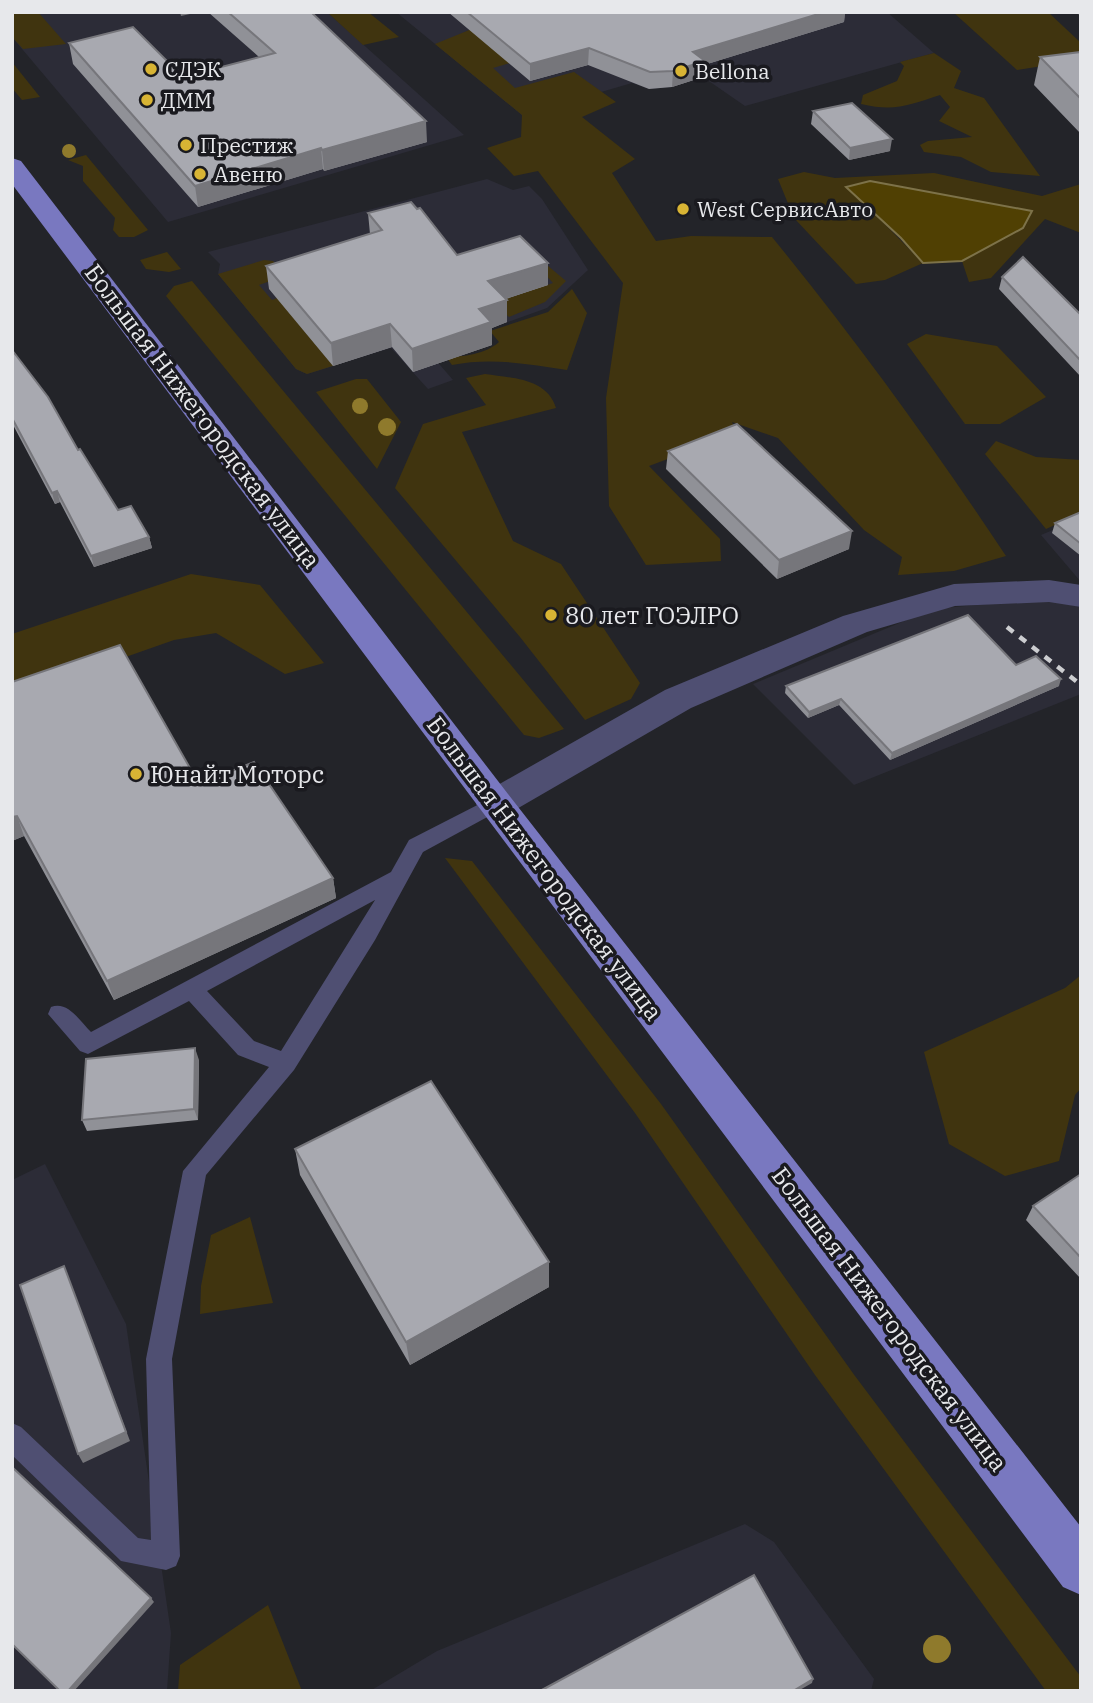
<svg xmlns="http://www.w3.org/2000/svg" width="1093" height="1703" viewBox="0 0 1093 1703" font-family="'IBM Plex Serif',serif">
<style>
.built{fill:#2c2c37}
.green{fill:#40340f}
.water{fill:#504003;stroke:#7d7249;stroke-width:2}
.lines{fill:none;stroke-linecap:round;stroke-linejoin:round}
.lane{fill:#4f4f72;fill-rule:evenodd}
.street{fill:#4f4f72;fill-rule:evenodd}
.primary{fill:#7978c0;fill-rule:evenodd}
.rail-far1{stroke:#cccdd0;stroke-width:3.5;stroke-dasharray:6 6;stroke-linecap:butt}
.rail{stroke:#cccdd0;stroke-width:4.5;stroke-dasharray:8 8;stroke-linecap:butt}
.tree{fill:#8f7a2c}
.wall{fill:#909197}
.shaded-wall{fill:#76767b}
.building{fill:#a8a9b0;stroke:#76767b;stroke-width:2}
.poi-dot{fill:#d8b434;stroke:#1a1a1f;stroke-width:2.5}
.labels{text-anchor:middle;dominant-baseline:central;stroke-width:7;stroke-linejoin:round;paint-order:stroke}
.far-poi-label{font-size:21px;fill:#e7e8eb;stroke:#1a1a1f;text-anchor:start}
.street-label{font-size:24px;fill:#e7e8eb;stroke:#1a1a1f}
.poi-label{font-size:24px;fill:#e7e8eb;stroke:#1a1a1f;text-anchor:start}
</style>
<rect width="100%" height="100%" fill="#232429"/>
<!-- built -->
<path class="built" d="M12,12H327L464,135L168,222L12,37Z
M396,12H887L934,53L745,106L703,77L672,87L649,89L632,83L522,115Z
M487,179L513,190L529,186L542,199L588,270L547,308L491,328L434,358L453,380L428,389L391,348L307,374L296,369L218,274L220,264L208,252Z
M1081,518V582L1041,535Z
M1041,599L1081,607V694L854,785L753,684L933,609Z
M45,1164L126,1324L171,1633L167,1691H12V1180Z
M745,1524L774,1542L874,1679L871,1691H370L437,1651Z"/>
<!-- green -->
<path class="green" d="M12,12H38L66,44L23,49L12,37Z
M327,12H368L399,37L363,45Z
M953,12H1048L1081,43V60L1017,70Z
M506,15L550,51L493,68L515,88L574,72L616,102L582,117L635,159L612,173L656,241L691,236L772,237C856,340 933,446 1006,556L954,571L898,575L902,557L864,530L778,438L732,422L737,433L649,466L720,539L721,561L646,565L609,506L606,398L623,283L538,171L514,176L487,148L521,137L522,115L435,44Z
M934,53L961,71L954,88L984,98L1040,176L991,172L961,157L924,152L920,145L928,141L972,137L939,121L950,107L940,95C909,105 895,112 861,104L863,95L897,81L904,66L900,62Z
M12,62L40,97L22,100L12,88Z
M86,155L148,230L134,237H119L113,230L115,218L83,181V166L68,160Z
M804,172L835,178L934,173L1042,196L1081,184V233L1045,219L991,278L969,282L962,261L1023,228L1032,211L870,181L847,186L923,263L885,280L856,284L794,218L778,179Z
M167,252L181,269L169,272L146,269L140,260Z
M535,255L566,281L545,302L509,317L494,303L553,283L528,256Z
M264,260L273,261L287,275L259,285L272,300L277,298L331,363L339,364L307,374L296,369L218,274Z
M192,281L564,729L539,738L524,735L166,296L174,286Z
M572,289L587,313L567,370C528,364 491,357 452,365L446,357C463,357 486,354 499,342L490,331L548,312Z
M926,334L997,346L1046,397L1000,424H965L907,344Z
M485,374C511,378 547,378 556,408L462,432L513,541L561,564L640,683L631,699L585,720L520,637L395,488L423,424L486,405L466,378Z
M356,379H367L401,422L377,469L316,392Z
M996,441L1036,457L1081,460V513L1046,529L985,454Z
M191,574L260,585L324,663L285,674L216,633L174,640L12,697V634Z
M445,858L472,861L661,1104L855,1376L1081,1677V1691H1046L815,1375L635,1113Z
M1081,975V1088L1075,1095L1059,1161L1005,1176L949,1144L924,1052L1065,988Z
M250,1217L273,1303L200,1314L201,1286L211,1235Z
M268,1605L302,1691H178L180,1665Z"/>
<!-- water -->
<path class="water" d="M870,181L1032,211L1023,228L962,261L923,263L901,238L846,187Z"/>
<g class="lines">
<!-- lane -->
<path class="lane" d="M495,796L502,799L505,804L502,809L423,852L375,940L294,1070L206,1175L172,1359L180,1556L176,1566L166,1570L121,1561L12,1455V1423L21,1427L138,1538L151,1540L146,1359L183,1171L269,1067L238,1055L189,1001L88,1054L80,1051L48,1014L51,1007C68,1001 79,1020 91,1032L391,872L409,840ZM375,900L281,1051L254,1041L207,991Z"/>
<!-- street -->
<path class="street" d="M1049,580L1081,585V607L1049,602L955,606L867,632L691,708L508,814L495,818L482,814L476,804L482,794L665,690L843,616L954,584Z"/>
<!-- primary -->
<path class="primary" d="M12,158L21,161L508,794L1081,1527V1595L1063,1587L12,184Z"/>
<!-- rail-far1 -->
<path class="rail-far1" d="M1079,12L1081,14"/>
<!-- rail -->
<path class="rail" d="M1007,627L1081,685"/>
</g>
<!-- trees -->
<g class="tree">
<circle cx="69" cy="151" r="7"/>
<circle cx="360" cy="406" r="8"/>
<circle cx="387" cy="427" r="9"/>
<circle cx="937" cy="1649" r="14"/>
</g>
<!-- wall -->
<path class="wall" d="M208,12H311L427,142L324,171L323,169L198,207L73,64L69,43L183,77L259,57Z
M448,12H845L844,22L704,65L703,77L672,87L649,89L588,65L530,81Z
M1081,52V134L1034,85L1040,57Z
M813,111L890,151L849,160L811,124Z
M368,213L457,255L548,285L506,299L507,300V322L492,328V345L413,372L392,347L333,366L269,289L266,266L370,234Z
M1002,277L1081,315V377L999,289Z
M12,350L118,510L149,537L152,548L94,567L60,502L55,504L12,423Z
M668,451L849,549L777,579L666,469Z
M1081,512V556L1052,533L1055,523Z
M1016,665L1059,686L890,760L839,705L808,718L785,693L786,686Z
M12,682L199,784L333,878L336,898L114,1000L24,836L12,841Z
M199,1060L198,1120L87,1131L82,1120Z
M295,1149L549,1287L410,1365L300,1175Z
M1081,1174V1279L1026,1220L1033,1206Z"/>
<!-- shaded-wall -->
<path class="shaded-wall" d="M180,12H199L181,16Z
M825,12H845L844,22L704,65L703,77L672,87L673,71L693,52Z
M589,48L588,65L530,81V64Z
M426,121L427,142L324,171L322,150Z
M892,139L890,151L849,160L850,148Z
M321,148L323,169L198,207L195,186Z
M548,263V285L489,304L488,281Z
M507,300V322L492,328V345L413,372L412,349L479,309Z
M390,324L392,347L333,366L331,343Z
M57,491L60,502L55,504L52,493Z
M852,531L849,549L777,579L779,560Z
M149,537L152,548L94,567L91,556Z
M1061,679L1059,686L890,760L892,753Z
M841,699L839,705L808,718L809,712Z
M17,816L24,836L12,841V817Z
M333,878L336,898L114,1000L107,981Z
M195,1048L199,1060L198,1120L194,1109Z
M549,1262V1287L410,1365L406,1342Z
M64,1266L130,1441L83,1463L78,1454Z
M151,1598L154,1602L74,1691H68Z
M813,1679L812,1683L798,1691H793Z"/>
<!-- building -->
<path class="building" d="M228,12H311L426,121L322,150L321,148L195,186L69,43L133,27L183,77L275,53Z
M467,12H825L693,52L705,61L673,71L650,72L589,48L530,64Z
M1081,52V99L1040,57Z
M852,103L892,139L850,148L813,111Z
M411,202L417,209L420,208L457,255L520,236L548,263L488,281L507,300L479,309L491,322L412,349L390,324L331,343L266,266L382,230L368,213Z
M1023,257L1081,315V361L1002,277Z
M12,350L48,397L78,450L80,449L118,510L131,506L149,537L91,556L57,491L52,493L12,418Z
M737,424L852,531L779,560L668,451Z
M1081,512V544L1055,523Z
M968,615L1016,665L1036,656L1061,679L892,753L841,699L809,712L786,686Z
M120,645L199,784L254,762L333,878L107,981L17,816L12,817V682Z
M195,1048L194,1109L82,1120L86,1059Z
M431,1081L549,1262L406,1342L295,1149Z
M1081,1174V1258L1033,1206Z
M64,1266L126,1432L78,1454L20,1285Z
M12,1467L151,1598L68,1691H60L12,1644Z
M754,1575L813,1679L793,1691H540Z"/>
<!-- markers -->
<g class="poi-dot">
<circle cx="151" cy="69" r="7"/>
<circle cx="681" cy="71" r="7"/>
<circle cx="147" cy="100" r="7"/>
<circle cx="186" cy="145" r="7"/>
<circle cx="200" cy="174" r="7"/>
<circle cx="683" cy="209" r="7"/>
<circle cx="551" cy="615" r="7"/>
<circle cx="136" cy="774" r="7"/>
</g>
<g class="labels">
<!-- far-poi labels -->
<g class="far-poi-label">
<text x="165" y="69">СДЭК</text>
<text x="695" y="71">Bellona</text>
<text x="161" y="100">ДММ</text>
<text x="200" y="145">Престиж</text>
<text x="214" y="174">Авеню</text>
<text x="697" y="209">West СервисАвто</text>
</g>
<!-- street labels -->
<g class="street-label">
<text transform="translate(203 416) rotate(53)">Большая Нижегородская улица</text>
<text transform="translate(545 868) rotate(53)">Большая Нижегородская улица</text>
<text transform="translate(890 1319) rotate(53)">Большая Нижегородская улица</text>
</g>
<!-- poi labels -->
<g class="poi-label">
<text x="565" y="615">80 лет ГОЭЛРО</text>
<text x="150" y="774">Юнайт Моторс</text>
</g>
</g>
<!-- border -->
<rect width="1093" height="1703" fill="none" stroke="#e7e8eb" stroke-width="28"/>
</svg>
